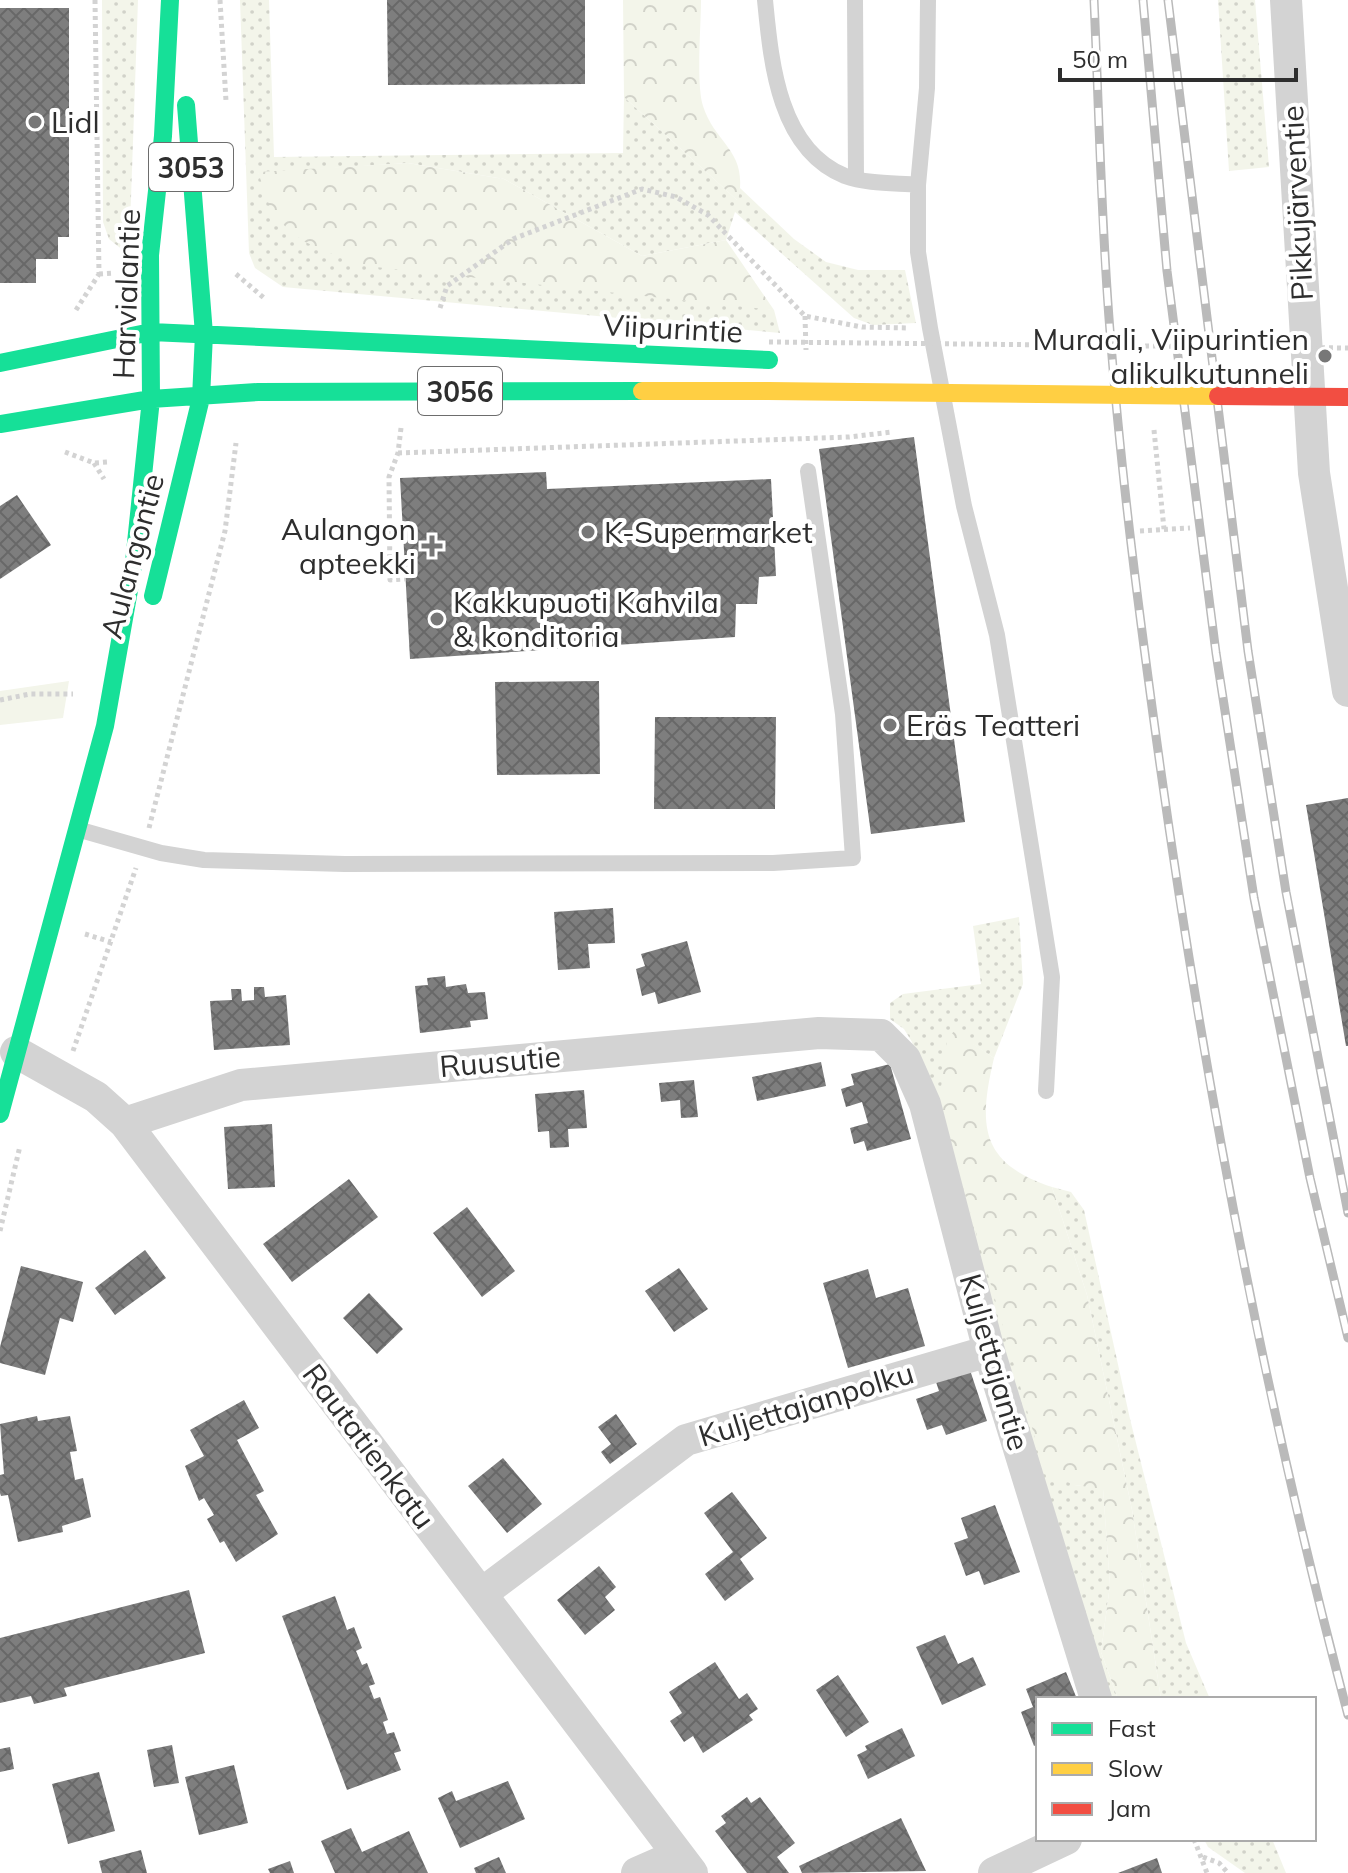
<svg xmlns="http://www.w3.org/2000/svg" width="1348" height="1873" viewBox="0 0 1348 1873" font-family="Mulish,sans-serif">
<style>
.grass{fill:url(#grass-dots)}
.forest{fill:url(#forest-crowns)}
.park{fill:#f3f5ea}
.building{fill:url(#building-cross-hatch)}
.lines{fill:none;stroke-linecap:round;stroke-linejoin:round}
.path{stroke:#d3d3d3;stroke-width:5;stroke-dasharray:4 4;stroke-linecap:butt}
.lane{stroke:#d3d3d3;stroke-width:16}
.street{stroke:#d3d3d3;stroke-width:32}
.fast{stroke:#16e098;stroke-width:18}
.slow{stroke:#ffcf43;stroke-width:18}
.rail-casing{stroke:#bababa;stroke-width:9}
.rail{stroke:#fff;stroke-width:6;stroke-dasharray:18;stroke-linecap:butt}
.path-bridge{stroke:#d3d3d3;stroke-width:5;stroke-dasharray:4 4;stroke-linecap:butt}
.slow-bridge{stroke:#ffcf43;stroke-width:18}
.jam-bridge{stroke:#f24e42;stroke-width:18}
.poi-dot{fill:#777;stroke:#fff;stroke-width:3}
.labels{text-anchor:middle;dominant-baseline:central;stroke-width:8;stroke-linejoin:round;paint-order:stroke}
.shield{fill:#fff;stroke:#6d6d6d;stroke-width:2}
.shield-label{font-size:28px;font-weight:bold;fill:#2e2e2e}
.poi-label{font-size:30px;fill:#2e2e2e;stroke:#fff;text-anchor:start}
.street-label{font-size:30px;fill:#2e2e2e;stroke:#fff}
</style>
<defs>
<pattern id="grass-dots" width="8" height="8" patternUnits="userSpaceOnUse" patternTransform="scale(2)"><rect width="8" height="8" fill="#f3f5ea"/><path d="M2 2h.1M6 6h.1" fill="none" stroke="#d1d2c9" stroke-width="1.8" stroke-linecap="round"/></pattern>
<pattern id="forest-crowns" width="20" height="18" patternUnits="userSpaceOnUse" patternTransform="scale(2)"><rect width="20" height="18" fill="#f3f5ea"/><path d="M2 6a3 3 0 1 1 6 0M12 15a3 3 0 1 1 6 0" fill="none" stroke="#d1d2c9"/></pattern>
<pattern id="building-cross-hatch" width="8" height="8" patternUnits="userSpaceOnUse" patternTransform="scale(2)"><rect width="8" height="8" fill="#7e7e7e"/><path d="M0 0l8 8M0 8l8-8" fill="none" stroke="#686868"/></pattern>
</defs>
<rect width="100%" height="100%" fill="#fff"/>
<!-- grass -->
<path class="grass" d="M102,0H138L129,255L109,239L103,222Z
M240,0H269L274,157L623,153L624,97L737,200L740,188L794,239L826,262L858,270H905L916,323L873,325L854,318L735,212L726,240L642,256L504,179L408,163L258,173L737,304L774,310L780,333L283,287L255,268L249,253Z
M1218,0H1255L1269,167L1229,171Z
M1019,917L1023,984L994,1058L954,1032L1075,1485L1103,1488L1110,1585L1101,1652L1118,1699H1106L912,1042L904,1029L890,1019V1003L903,994L981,984L973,926Z
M1052,1187L1071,1192L1084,1210L1130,1419L1186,1643L1210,1699H1161L1132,1510L1087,1295Z
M1204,1839H1272L1286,1873H1245L1208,1847Z"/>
<!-- forest -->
<path class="forest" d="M623,0H701C701,26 696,84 703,106C716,146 749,150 738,201L624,97Z
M408,163L504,179L642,256L726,240L774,310L357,265L303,241L273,216L258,172Z
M954,1031L994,1058C978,1126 980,1163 1052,1187L1087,1295L1132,1510L1161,1699H1118L1101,1652L1110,1585L1103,1489L1075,1485L1045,1473L939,1104L947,1040Z"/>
<!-- park -->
<path class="park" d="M69,681L63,718L0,725V691Z"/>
<!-- building -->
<path class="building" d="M387,0H585V84L388,85Z
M0,8H69V237H58V259H36V283H0Z
M914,437L965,822L871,834L819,449Z
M546,472L547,489L771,479L776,576L759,577L757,604H736L735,637L410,659L400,478Z
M17,495L51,545L0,579V506Z
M599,681L600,774L497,775L495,682Z
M655,717H776L775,809H654Z
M1348,798V1046H1346L1306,805Z
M613,908L615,943L588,944L590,968L558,970L554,912Z
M687,941L701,992L658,1004L655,992L642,996L636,969L645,966L641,954Z
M445,976L446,987L466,984L468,993L485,992L488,1019L470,1021L471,1027L420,1033L415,986L428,985L427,978Z
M254,987H264L265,997L286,995L290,1045L214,1050L210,1001L232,1000L231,989H241L242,1001L254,1000Z
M821,1062L826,1086L757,1101L752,1077Z
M890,1064L911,1139L867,1151L864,1141L854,1144L850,1128L868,1123L862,1102L846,1107L841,1089L854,1085L851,1074Z
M694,1080L698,1117L681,1118L680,1100L661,1102L659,1083Z
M584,1090L587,1128L568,1129L569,1147L550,1148L549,1131L538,1132L535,1094Z
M272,1124L275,1187L228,1189L224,1127Z
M349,1179L378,1217L292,1282L263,1244Z
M467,1207L515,1271L482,1297L433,1233Z
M145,1250L166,1278L115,1315L95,1288Z
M21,1266L83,1282L73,1322L60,1318L45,1375L0,1363V1347Z
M679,1268L708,1309L674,1332L645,1291Z
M868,1269L876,1298L908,1288L925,1346L848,1368L823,1283Z
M369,1293L403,1329L377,1354L343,1318Z
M969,1367L987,1421L946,1435L942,1425L927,1430L916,1399L939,1391L935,1379Z
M244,1400L259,1428L237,1440L264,1491L256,1495L278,1534L236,1562L224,1541L220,1543L207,1519L214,1515L204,1498L199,1501L185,1466L204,1456L190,1430Z
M616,1414L637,1444L610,1464L601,1452L611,1444L598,1427Z
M37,1416L38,1421L70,1416L77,1451L70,1452L75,1480L83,1478L91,1517L62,1526L63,1532L18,1542L8,1495L1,1496L0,1493V1475L4,1474L0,1424Z
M503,1458L542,1504L507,1533L468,1486Z
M732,1492L767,1538L740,1559L754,1579L725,1601L705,1574L733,1552L704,1513Z
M995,1505L1020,1572L984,1585L979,1571L966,1576L954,1543L968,1538L961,1518Z
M599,1566L616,1587L605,1597L615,1610L585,1635L557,1600Z
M189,1590L205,1653L64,1688L67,1696L34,1704L31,1696L0,1703V1638Z
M335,1596L347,1630L354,1627L362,1648L356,1651L362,1665L367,1663L375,1684L369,1686L374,1699L380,1697L388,1720L383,1722L387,1734L394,1732L401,1751L394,1753L401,1770L347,1790L282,1616Z
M945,1635L958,1664L973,1657L986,1685L942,1705L916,1647Z
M715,1662L739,1699L747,1693L758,1709L749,1715L753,1720L703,1753L693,1736L684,1742L670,1721L682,1713L669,1692Z
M1066,1672L1077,1699H1038V1744L1034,1746L1021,1712L1033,1707L1026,1689Z
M838,1675L869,1722L846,1737L816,1690Z
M902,1728L915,1756L868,1779L857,1755L867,1750L865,1746Z
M172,1745L179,1783L154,1787L147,1750Z
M10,1747L14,1769L0,1772V1749Z
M234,1765L248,1823L199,1835L185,1777Z
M99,1772L115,1831L68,1844L52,1784Z
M508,1781L525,1819L460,1848L438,1798L452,1791L456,1801Z
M747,1797L751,1803L760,1797L795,1843L777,1857L789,1873H747L715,1831L726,1823L721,1816Z
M901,1818L926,1871L802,1873L799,1866Z
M351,1828L362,1852L409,1831L428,1873H335L321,1841Z
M141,1850L147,1873H102L99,1861Z
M499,1857L506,1873H476L474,1868Z
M1157,1858L1162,1873H1118Z
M290,1861L294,1873H270L268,1869Z"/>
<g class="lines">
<!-- path -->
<path class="path" d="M95,0L99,274
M220,0L226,101
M99,274L114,273
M236,274L264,298
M440,308L447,286L513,239L642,189L676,197L708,215L805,316L862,327L909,328
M76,310L99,274
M805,316L806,350
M401,428L398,453L389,477L390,580L405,579
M1154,430L1164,529
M65,452L94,463L108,462
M398,453L849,437L892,432
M94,463L104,479
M1140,531L1190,528
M0,700L30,694H73
M149,828L225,531L236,443
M85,934L111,942
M73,1051L136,868
M0,1231L20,1146
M1194,1839L1207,1873
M1203,1857L1219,1863L1228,1873"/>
<!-- lane -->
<path class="lane" d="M765,0C771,61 778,149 845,176C867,184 895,183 918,185V252L930,328L964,506L997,635L1052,977L1046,1091
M855,0L856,179
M918,185L927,88L928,0
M77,829L161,853L204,860L345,864L773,863L853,858L843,714L808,471"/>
<!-- street -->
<path class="street" d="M1286,0L1314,473L1348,691
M16,1052L96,1097L125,1123L692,1873
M125,1123L241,1085L819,1033L881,1035L905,1059L925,1104L989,1351L1096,1699
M481,1594L686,1440L989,1351
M637,1873L678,1855
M994,1873L1066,1839"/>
<!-- fast -->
<path class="fast" d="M170,0L163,136L150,255L151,399L258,392L642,391
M186,105L204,334L201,398
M151,332L769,360
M0,363L151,332
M0,424L151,399L134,562L105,726L0,1114
M153,596L201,398"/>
<!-- slow -->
<path class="slow" d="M642,391H768"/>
<!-- rail casing -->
<g class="rail-casing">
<path id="rail" d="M1094,0C1099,110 1101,221 1110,331C1121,476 1140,621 1160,765C1205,1085 1265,1402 1348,1715
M1143,0L1167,271L1216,653L1254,898L1310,1178L1348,1338
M1168,0L1248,651L1286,892L1348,1213"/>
</g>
<!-- rail -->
<use href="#rail" class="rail"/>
<!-- path-bridge -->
<path class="path-bridge" d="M769,342L1348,348"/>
<!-- slow-bridge -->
<path class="slow-bridge" d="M768,391L1218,396"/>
<!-- jam-bridge -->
<path class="jam-bridge" d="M1218,396L1348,397"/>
</g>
<!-- markers -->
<g class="poi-dot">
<circle cx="35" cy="122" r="8"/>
<circle cx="1325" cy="356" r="8"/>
<circle cx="588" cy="532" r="8"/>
<path d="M428 534h8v8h8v8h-8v8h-8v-8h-8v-8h8z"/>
<circle cx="437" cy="619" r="8"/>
<circle cx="890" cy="725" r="8"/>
</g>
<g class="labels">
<!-- shield labels -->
<g class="shield">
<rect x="149" y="143" width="84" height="48" rx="6"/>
<rect x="418" y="367" width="84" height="48" rx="6"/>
</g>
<g class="shield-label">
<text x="191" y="167">3053</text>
<text x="460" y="391">3056</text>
</g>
<!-- poi labels -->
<g class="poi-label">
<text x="51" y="122">Lidl</text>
<text x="1309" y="339" text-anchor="end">Muraali, Viipurintien<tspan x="1309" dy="34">alikulkutunneli</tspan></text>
<text x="416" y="529" text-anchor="end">Aulangon<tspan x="416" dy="34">apteekki</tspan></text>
<text x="604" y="532">K-Supermarket</text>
<text x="453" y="602">Kakkupuoti Kahvila<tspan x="453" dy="34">&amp; konditoria</tspan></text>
<text x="906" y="725">Eräs Teatteri</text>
</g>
<!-- street labels -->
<g class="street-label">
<text transform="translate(1297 203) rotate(-93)">Pikkujärventie</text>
<text transform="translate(126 294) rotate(-88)">Harvialantie</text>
<text transform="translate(673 328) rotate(3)">Viipurintie</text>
<text transform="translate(132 556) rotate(-75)">Aulangontie</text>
<text transform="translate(500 1061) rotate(-5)">Ruusutie</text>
<text transform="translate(995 1362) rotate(74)">Kuljettajantie</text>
<text transform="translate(806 1404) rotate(-17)">Kuljettajanpolku</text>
<text transform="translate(369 1446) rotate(53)">Rautatienkatu</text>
</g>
</g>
<!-- legend -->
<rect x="1036" y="1697" width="280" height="144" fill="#ffffff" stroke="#ababab" stroke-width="2"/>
<rect x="1052" y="1723" width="40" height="12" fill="#16e098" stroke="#ababab" stroke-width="2"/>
<text x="1108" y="1737" font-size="24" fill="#2e2e2e">Fast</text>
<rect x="1052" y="1763" width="40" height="12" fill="#ffcf43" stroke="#ababab" stroke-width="2"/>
<text x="1108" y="1777" font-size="24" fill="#2e2e2e">Slow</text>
<rect x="1052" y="1803" width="40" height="12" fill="#f24e42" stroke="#ababab" stroke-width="2"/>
<text x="1108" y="1817" font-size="24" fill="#2e2e2e">Jam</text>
<!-- scale -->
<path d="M1060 68v12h236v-12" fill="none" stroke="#2e2e2e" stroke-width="4"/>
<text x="1072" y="68" font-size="24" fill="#2e2e2e" stroke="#ffffff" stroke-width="6" paint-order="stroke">50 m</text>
</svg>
